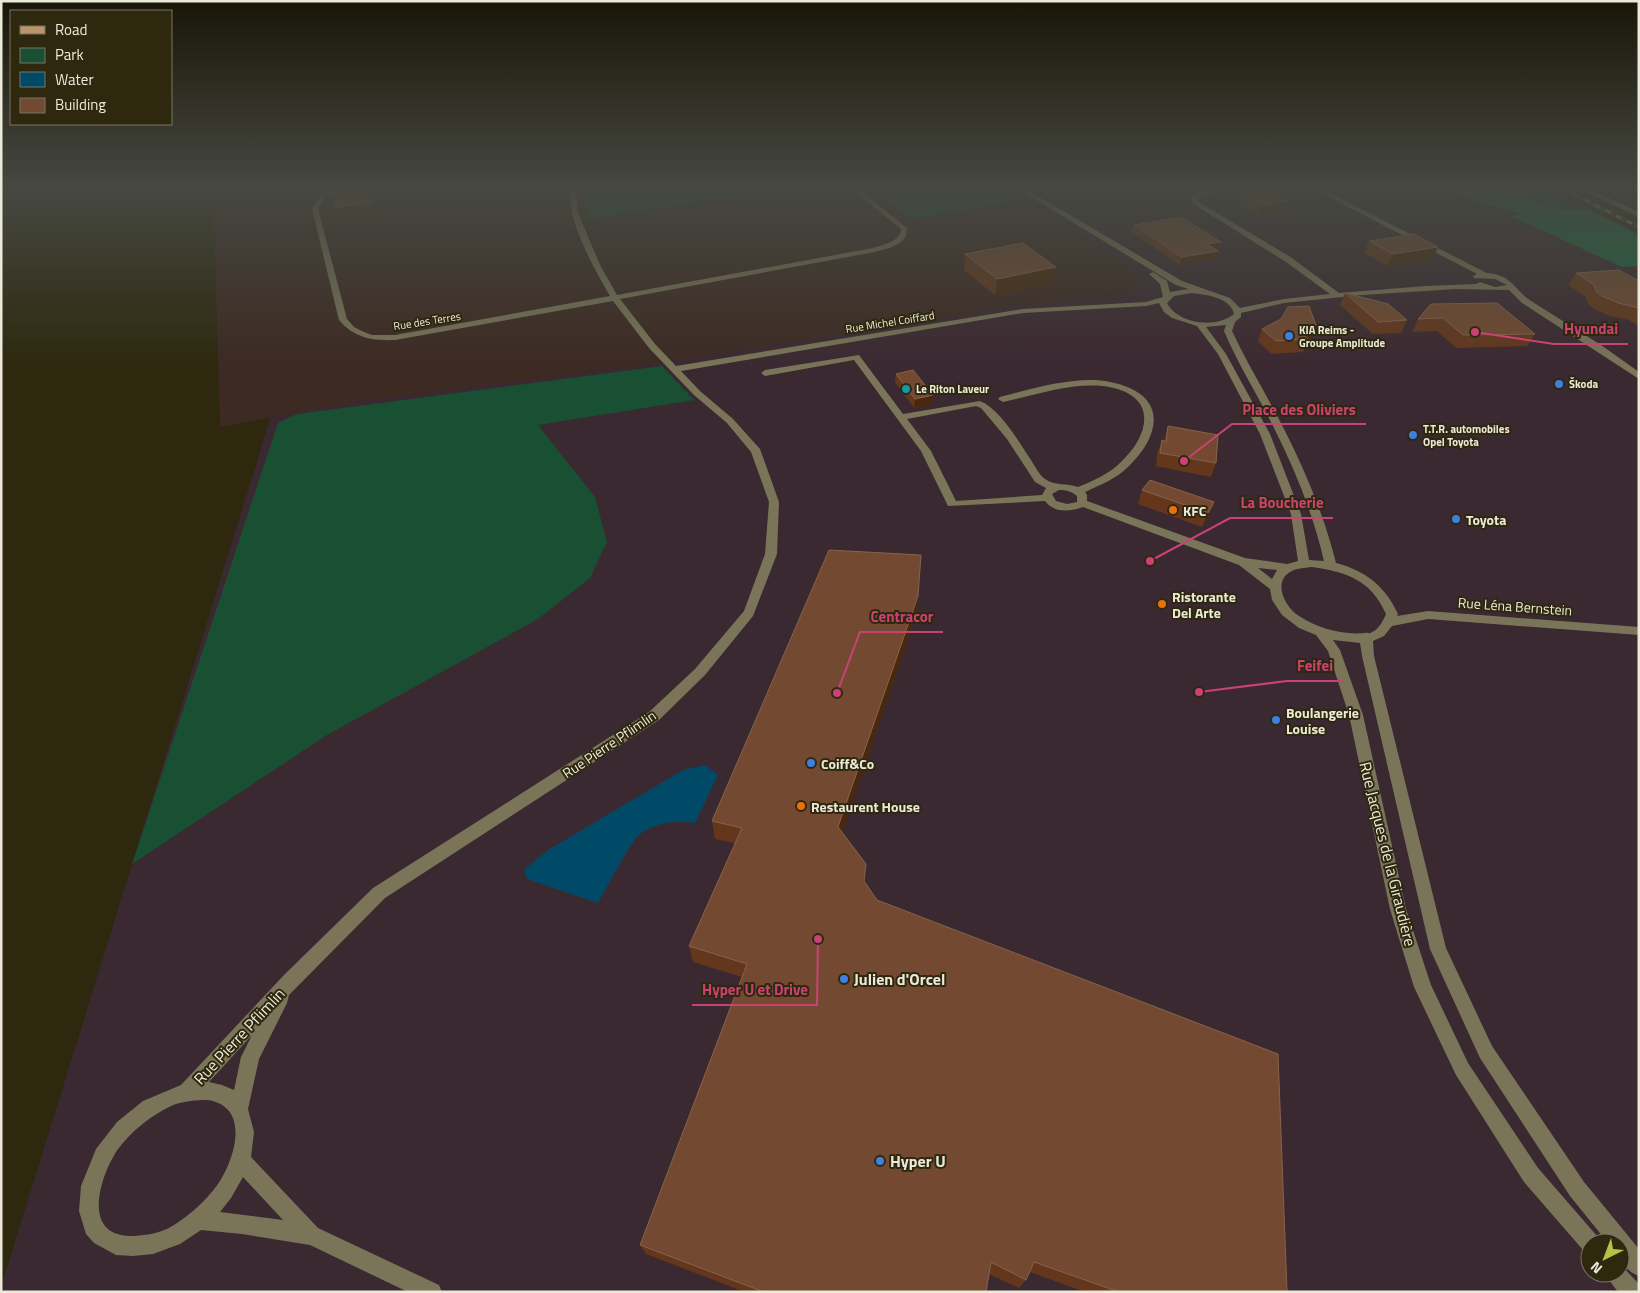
<svg xmlns="http://www.w3.org/2000/svg" width="1640" height="1293" viewBox="0 0 1640 1293" font-family="'Titillium Web',sans-serif">
<style>
.commercial{fill:#3b2931;fill-rule:evenodd}
.industrial{fill:#3c2a23}
.green{fill:#194f32}
.forest{fill:#176840}
.water{fill:#004a67}
.lines{fill:none;stroke-linecap:round;stroke-linejoin:round}
.street{fill:#7a7559;fill-rule:evenodd}
.secondary{fill:#7a7559;fill-rule:evenodd}
.primary{fill:#bb926a;fill-rule:evenodd}
.rail-casing{stroke:#8c8874;stroke-width:3}
.rail{stroke:#2d280e;stroke-width:2;stroke-dasharray:6;stroke-linecap:butt}
.wall{fill:#64371c}
.shaded-wall{fill:#48290e}
.building{fill:#734a31;stroke:#86634b}
.shop-dot{fill:#3f7fe0;stroke:#2d280e;stroke-width:2}
.culture-dot{fill:#0f9aa8;stroke:#2d280e;stroke-width:2}
.food-dot{fill:#e8710a;stroke:#2d280e;stroke-width:2}
.labels{text-anchor:middle;dominant-baseline:central;stroke-width:4;stroke-linejoin:round;paint-order:stroke}
.far-street-label{font-size:11px;fill:#ece9da;stroke:#2d280e}
.far-poi-label{font-size:11px;font-weight:bold;fill:#ece9da;stroke:#2d280e;text-anchor:start}
.poi-label{font-size:14px;font-weight:bold;fill:#ece9da;stroke:#2d280e;text-anchor:start}
.street-label{font-size:14px;fill:#ece9da;stroke:#2d280e}
.near-street-label{font-size:16px;fill:#ece9da;stroke:#2d280e}
.near-poi-label{font-size:16px;font-weight:bold;fill:#ece9da;stroke:#2d280e;text-anchor:start}
.leader{fill:none;stroke:#ca4274;stroke-width:2}
.callout-dot{fill:#ca4274;stroke:#2d280e;stroke-width:2}
.callout-label{font-size:15px;text-anchor:middle;font-weight:bold;fill:#ca4274;stroke:#2d280e;stroke-width:4;stroke-linejoin:round;paint-order:stroke}
</style>
<rect width="100%" height="100%" fill="#2d280e"/>
<!-- commercial -->
<path class="commercial" d="M1005,186H1547L1639,233V1292H1V1287L271,416L348,403L1034,303L1127,293L1141,275ZM1590,1243H1620V1273H1590Z"/>
<!-- industrial -->
<path class="industrial" d="M213,186H1005L1142,275L1127,293L1034,303L667,362L348,403L220,427Z"/>
<!-- green -->
<path class="green" d="M583,186H724L733,197L588,219Z
M880,186H990L1014,201L912,219L868,188Z
M662,366L694,400L538,425L595,497L607,542L590,578L538,619L327,735L132,864L278,423L297,414Z"/>
<!-- forest -->
<path class="forest" d="M1440,186H1495L1559,210L1588,209L1639,235V266L1622,267L1511,216L1519,214L1495,205L1489,206Z"/>
<!-- water -->
<path class="water" d="M1501,186H1534L1568,204L1557,207Z
M705,765L718,775L695,823C675,820 658,822 640,834C632,839 605,891 598,903L527,879L524,870L548,850L683,770Z"/>
<g class="lines">
<!-- street -->
<path class="street" d="M339,186H350L325,197L318,209L347,319L354,327L364,332L372,335H395L610,296C595,270 580,243 572,214C570,205 570,195 569,186H575L578,213L600,265L617,295L873,248C884,244 900,242 901,229L848,186H855L907,228C908,245 889,248 875,252L620,299L655,344L676,366L1023,309L1146,302L1163,297L1160,284L1149,274L1153,272L1167,281L1170,292L1188,289L1176,285L1013,186H1021L1182,281L1230,298L1240,308L1284,299L1330,294L1286,262L1192,203V197L1196,194L1232,186H1246L1200,197L1197,201L1292,258L1339,293L1425,286L1476,284L1480,282L1495,287L1507,285L1495,279L1474,278L1473,276L1477,274L1308,186H1316L1487,273C1511,275 1512,286 1528,299L1601,345L1639,372V379L1522,303L1509,290L1456,289L1362,295L1284,303L1241,313V317L1235,322L1232,331C1247,363 1266,394 1282,425C1305,470 1324,515 1336,563C1366,571 1385,586 1398,614L1397,616L1428,611L1639,627V635L1428,619L1392,626L1384,636L1373,641L1374,656L1446,948L1492,1046L1584,1182L1639,1249V1276C1623,1270 1620,1259 1620,1243H1608L1570,1196L1480,1058L1430,949L1362,656L1360,643L1333,640L1340,650L1363,715L1406,909L1431,985L1468,1063L1538,1168L1597,1236L1600,1243H1590V1253L1583,1250L1524,1182L1456,1075L1414,987L1390,909L1349,715L1328,651L1316,635L1299,628L1282,615L1272,600L1270,589L1239,565L1083,507C1070,512 1054,513 1045,501L948,506L921,451L854,360L765,376L761,373L765,370L859,355L903,414L980,401C1000,409 1019,442 1031,460C1035,466 1039,475 1045,479C1055,486 1066,483 1078,487C1093,481 1109,474 1121,462C1150,435 1158,396 1109,387C1075,381 1036,395 1003,402L998,399L1000,397C1031,389 1078,375 1110,382C1166,393 1164,432 1128,467C1116,479 1100,485 1085,492L1087,495V501L1245,558L1287,564L1298,561L1291,514L1260,434L1218,354L1197,326L1172,318L1164,312L1159,303L1146,306L1023,313L681,371L700,391L733,419L760,449L779,502L777,554L753,616L705,675L659,720L385,898L289,995L287,1003L259,1059L248,1109L254,1132L251,1157L318,1228L439,1285L442,1292H408L310,1245L242,1234L201,1230L180,1244L153,1254L133,1256L116,1255L94,1243L86,1234L79,1211L81,1186L96,1149L117,1122L143,1101L181,1085L284,975L373,888L649,712L695,669L744,611L765,554L769,502L751,452L727,423L694,395L649,348L613,301L395,340C373,341 354,338 339,320L312,209L321,194ZM1192,293C1207,295 1230,297 1234,314C1216,329 1178,324 1167,303L1174,296ZM1226,325L1224,331C1238,364 1257,394 1273,426C1295,469 1313,514 1324,561L1309,560L1301,514L1270,434L1226,354L1206,327ZM976,406L981,408L1007,439L1035,482L1046,488L1042,495L956,501L931,451L907,419ZM1059,490C1066,490 1071,491 1077,496V502L1067,504L1056,501L1052,494ZM1312,567C1347,572 1371,580 1386,614C1383,621 1379,629 1372,632C1367,635 1371,632 1365,633C1343,635 1319,629 1299,616C1286,608 1272,583 1290,572C1296,568 1304,568 1312,567ZM1258,568L1277,570L1272,579ZM252,1035L241,1057L234,1090L222,1085L209,1082ZM208,1100C251,1107 235,1159 218,1184C205,1202 186,1219 167,1229C155,1234 142,1236 130,1236C80,1235 101,1174 118,1149C132,1131 150,1116 171,1106C182,1101 196,1100 208,1100ZM243,1177L283,1220L220,1212L231,1198Z
M1620,1264L1639,1284V1292H1618L1609,1280L1606,1273H1620Z"/>
<!-- secondary -->
<path class="secondary" d="M1574,186H1583L1639,212V217Z"/>
<!-- primary -->
<path class="primary" d="M1639,186V188L1583,191L1580,189L1600,186Z"/>
<!-- rail casing -->
<g class="rail-casing">
<path id="rail" d="M1557,186L1639,227"/>
</g>
<!-- rail -->
<use href="#rail" class="rail"/>
</g>
<!-- wall -->
<path class="wall" d="M1242,194L1282,213L1258,216L1239,205Z
M1134,225L1221,242L1218,249L1216,250V259L1180,265L1132,232Z
M1369,241L1433,259L1388,266L1364,253Z
M965,254L1053,283L995,295L964,270Z
M1576,273L1639,281V326L1629,320L1610,316L1594,309L1589,305L1585,296L1568,285Z
M1345,293L1407,320L1401,333L1373,334L1340,305Z
M1431,304L1535,334L1527,346L1456,348L1437,331L1412,332L1418,319Z
M1262,329L1311,338L1308,339L1303,352L1271,354L1258,341Z
M896,374L932,404L914,408L895,382Z
M1168,426L1216,463L1211,477L1156,466L1157,454L1162,440L1164,441Z
M1142,490L1214,502L1209,516L1202,527L1138,504Z
M916,615L842,832L865,883L877,900L1287,1292H1085L1030,1272L1026,1280L1019,1288L989,1274L986,1292H745L646,1254L640,1245L742,977L693,962L689,946L735,843L715,839L712,821Z"/>
<!-- shaded-wall -->
<path class="shaded-wall" d="M366,186L369,192L374,214L340,219L336,207Z
M448,186H464L449,188Z
M1286,201L1282,213L1258,216L1262,205Z
M1221,242L1218,249L1204,252L1207,244Z
M1438,247L1433,259L1388,266L1393,254Z
M1218,251L1216,259L1180,265L1182,257Z
M1056,267L1053,283L995,295L997,279Z
M1316,325L1311,338L1308,340L1302,333Z
M933,395L932,404L914,408L915,399Z
M1214,502L1209,516L1202,527L1208,513Z
M918,596L916,615L838,845V827Z"/>
<!-- building -->
<path class="building" d="M339,186H366L370,203L336,207L333,188Z
M1267,191L1286,201L1262,205L1242,194Z
M1181,217L1221,242L1207,244L1218,251L1182,257L1134,225Z
M1414,234L1438,247L1393,254L1369,241Z
M1023,243L1056,267L997,279L965,254Z
M1619,270L1639,281V308L1618,303L1602,296L1597,292L1593,284L1576,273Z
M1345,293L1388,304L1407,320L1378,322Z
M1497,303L1535,334L1463,335L1443,318L1418,319L1431,304Z
M1309,306L1316,325L1302,333L1308,339L1276,341L1262,329L1281,319L1288,307Z
M913,370L933,395L915,399L896,374Z
M1168,426L1218,435L1216,463L1160,453L1162,440L1166,442Z
M1150,480L1214,502L1208,513L1142,490Z
M829,550L921,555L918,596L838,827L866,864L864,881L877,900L1278,1054L1287,1292H1119L1034,1262L1026,1280L991,1262L986,1292H764L640,1245L747,964L689,946L742,828L712,821Z"/>
<!-- sky -->
<linearGradient id="sky" x2="0" y2="1"><stop stop-color="#191608"/><stop offset="0.51" stop-color="#464841"/><stop offset="1" stop-color="#464841" stop-opacity="0"/></linearGradient>
<rect width="1640" height="367" fill="url(#sky)"/>
<!-- markers -->
<g class="shop-dot">
<circle cx="1289" cy="336" r="5"/>
<circle cx="1559" cy="384" r="5"/>
<circle cx="1413" cy="435" r="5"/>
<circle cx="1456" cy="519" r="5"/>
<circle cx="1276" cy="720" r="5"/>
<circle cx="811" cy="763" r="5"/>
<circle cx="844" cy="979" r="5"/>
<circle cx="880" cy="1161" r="5"/>
</g>
<circle class="culture-dot" cx="906" cy="389" r="5"/>
<g class="food-dot">
<circle cx="1173" cy="510" r="5"/>
<circle cx="1162" cy="604" r="5"/>
<circle cx="801" cy="806" r="5"/>
</g>
<g class="labels">
<!-- far-street labels -->
<g class="far-street-label">
<text transform="translate(427 321) rotate(-9)">Rue des Terres</text>
<text transform="translate(890 322) rotate(-9)">Rue Michel Coiffard</text>
</g>
<!-- far-poi labels -->
<g class="far-poi-label">
<text x="1299" y="330">KIA Reims -<tspan x="1299" dy="13">Groupe Amplitude</tspan></text>
<text x="1569" y="384">Škoda</text>
<text x="916" y="389">Le Riton Laveur</text>
<text x="1423" y="429">T.T.R. automobiles<tspan x="1423" dy="13">Opel Toyota</tspan></text>
</g>
<!-- poi labels -->
<g class="poi-label">
<text x="1183" y="510">KFC</text>
<text x="1466" y="519">Toyota</text>
<text x="1172" y="596">Ristorante<tspan x="1172" dy="16">Del Arte</tspan></text>
<text x="1286" y="712">Boulangerie<tspan x="1286" dy="16">Louise</tspan></text>
<text x="821" y="763">Coiff&amp;Co</text>
<text x="811" y="806">Restaurent House</text>
</g>
<!-- street labels -->
<g class="street-label">
<text transform="translate(1515 606) rotate(4)">Rue Léna Bernstein</text>
<text transform="translate(609 744) rotate(-34)">Rue Pierre Pflimlin</text>
</g>
<!-- near-street labels -->
<g class="near-street-label">
<text transform="translate(1388 854) rotate(76)">Rue Jacques de la Giraudière</text>
<text transform="translate(239 1036) rotate(-47)">Rue Pierre Pflimlin</text>
</g>
<!-- near-poi labels -->
<g class="near-poi-label">
<text x="854" y="979">Julien d'Orcel</text>
<text x="890" y="1161">Hyper U</text>
</g>
</g>
<!-- callouts -->
<path class="leader" d="M1475 332L1554 344H1628M1184 461L1232 424H1366M1150 561L1230 518H1333M837 693L860 632H943M1199 692L1287 681H1343M818 939L817 1005H692"/>
<g class="callout-dot">
<circle cx="1475" cy="332" r="5"/>
<circle cx="1184" cy="461" r="5"/>
<circle cx="1150" cy="561" r="5"/>
<circle cx="837" cy="693" r="5"/>
<circle cx="1199" cy="692" r="5"/>
<circle cx="818" cy="939" r="5"/>
</g>
<g class="callout-label">
<text x="1591" y="334">Hyundai</text>
<text x="1299" y="415">Place des Oliviers</text>
<text x="1282" y="508">La Boucherie</text>
<text x="902" y="622">Centracor</text>
<text x="1315" y="671">Feifei</text>
<text x="755" y="995">Hyper U et Drive</text>
</g>
<!-- border -->
<rect width="1640" height="1293" fill="none" stroke="#ece9da" stroke-width="5"/>
<!-- legend -->
<rect x="10" y="10" width="162" height="115" fill="#2d280e" stroke="#797560"/>
<rect x="20" y="26" width="25" height="8" fill="#bb926a" stroke="#797560"/>
<text x="55" y="35" font-size="15" fill="#ece9da">Road</text>
<rect x="20" y="48" width="25" height="15" fill="#194f32" stroke="#797560"/>
<text x="55" y="60" font-size="15" fill="#ece9da">Park</text>
<rect x="20" y="72" width="25" height="15" fill="#004a67" stroke="#797560"/>
<text x="55" y="85" font-size="15" fill="#ece9da">Water</text>
<rect x="20" y="98" width="25" height="15" fill="#734a31" stroke="#797560"/>
<text x="55" y="110" font-size="15" fill="#ece9da">Building</text>
<!-- north arrow -->
<g transform="translate(1605 1258) rotate(222)"><circle r="24" fill="#2d280e" stroke="#797560"/>
<path d="M0-4L9 19L0 12L-9 19Z" fill="#b7c147"/>
<text y="-8" font-size="14" font-weight="bold" text-anchor="middle" fill="#ece9da">N</text>
</g>
</svg>
